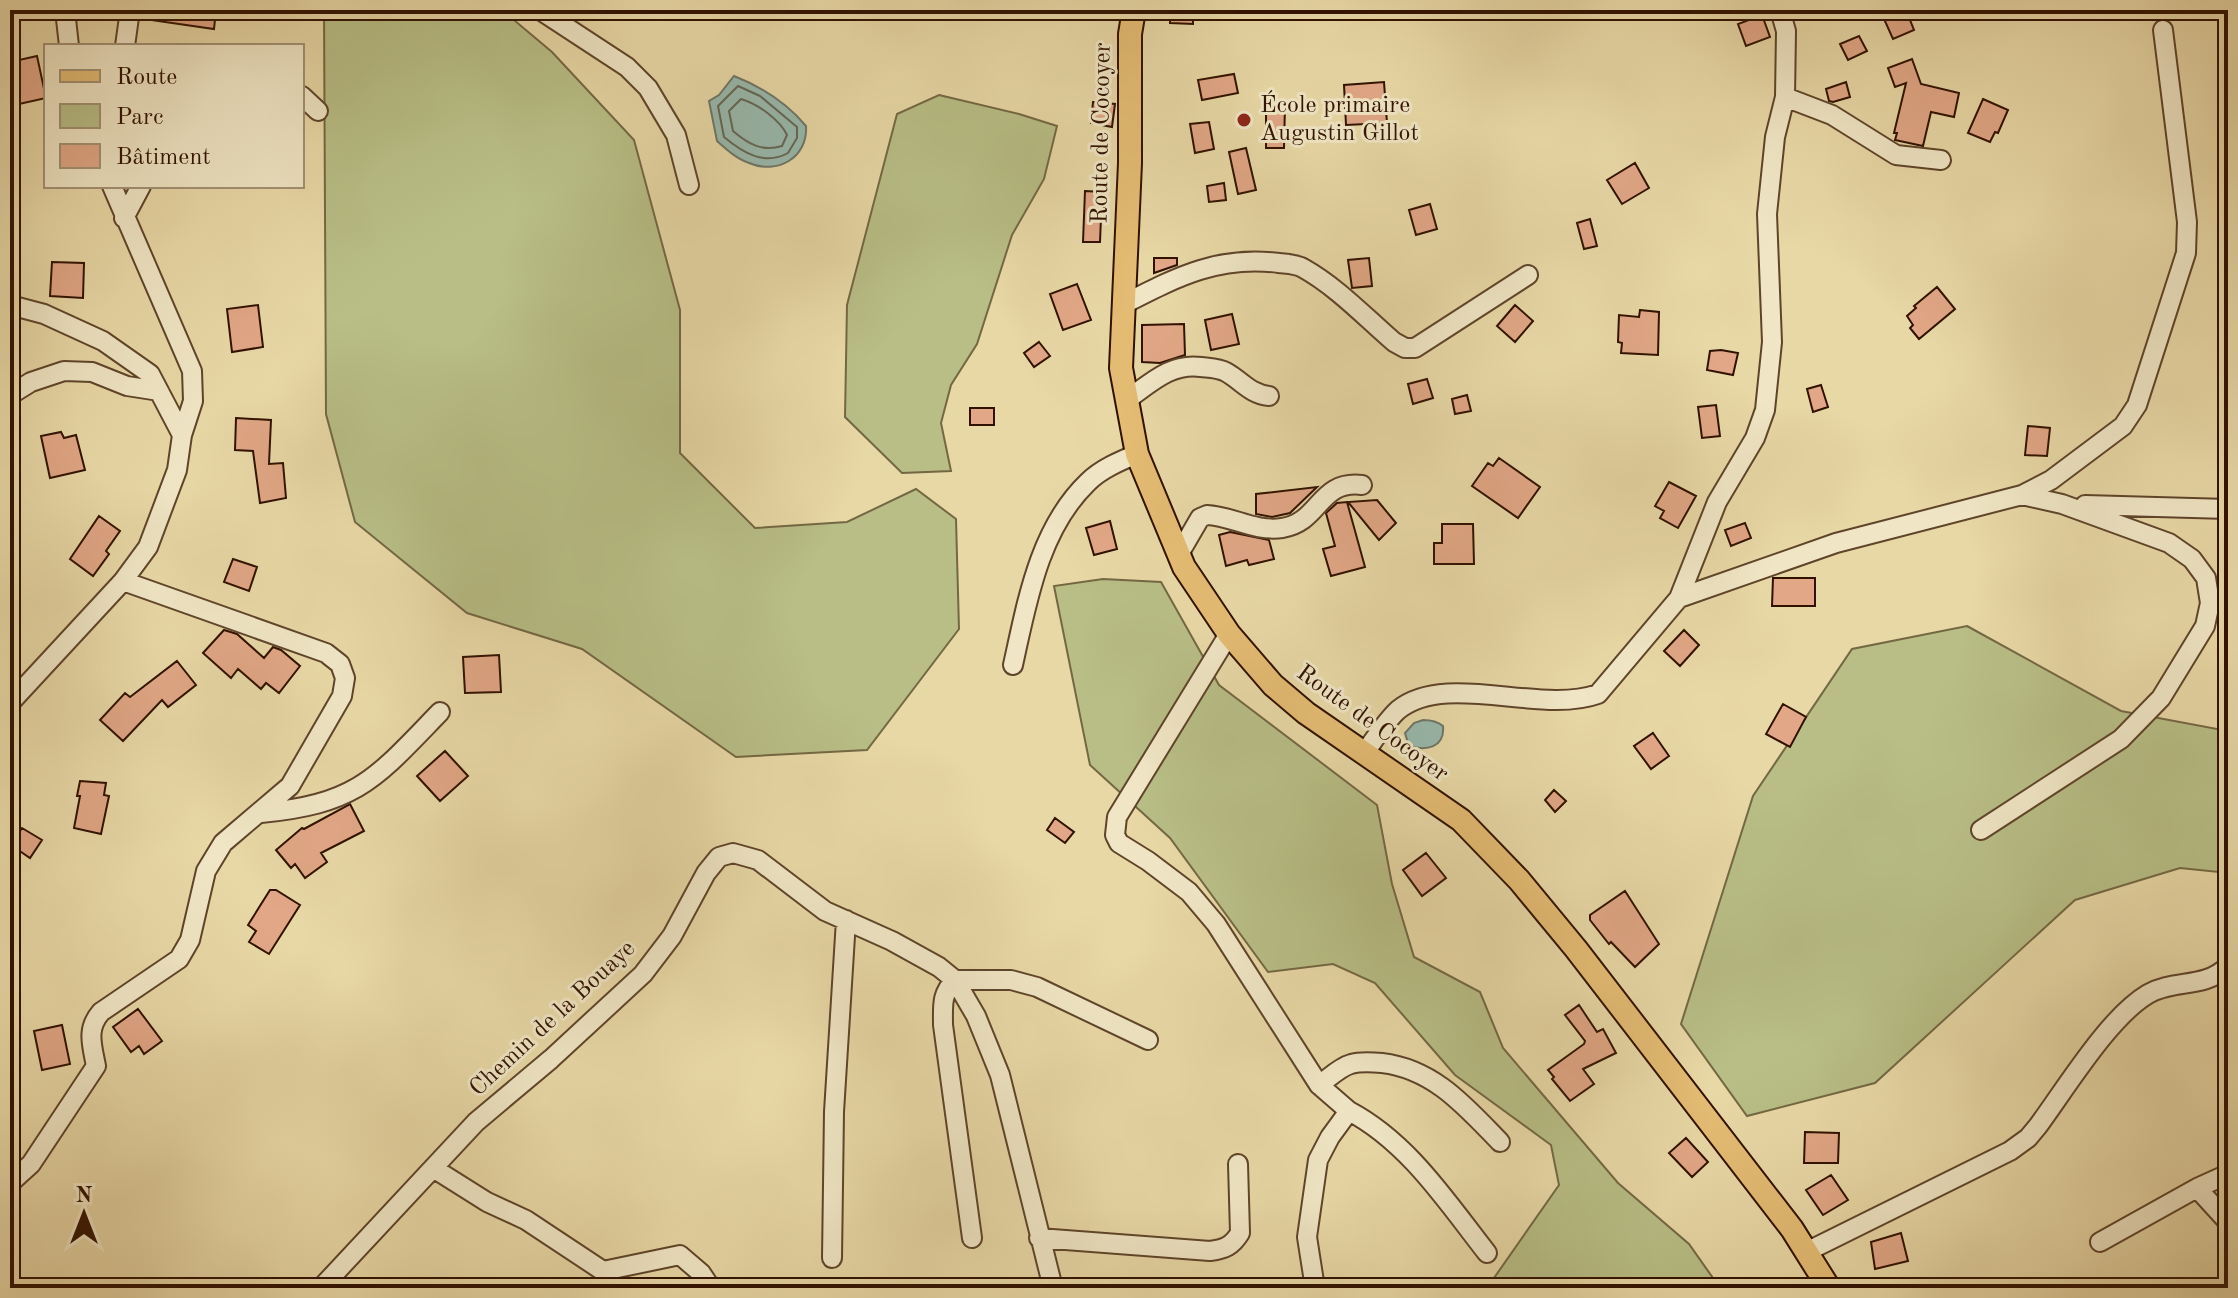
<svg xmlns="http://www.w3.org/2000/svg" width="2238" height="1298" viewBox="0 0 2238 1298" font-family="'Old Standard TT',serif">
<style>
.green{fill:#b8be86;stroke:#746843;stroke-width:2}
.water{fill:#98b9ad;stroke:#6f7668;stroke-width:2}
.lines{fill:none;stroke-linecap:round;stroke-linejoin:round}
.shore{stroke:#646656;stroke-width:2}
.building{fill:#e1a786;stroke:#311200;stroke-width:2}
.minor-casing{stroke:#5f442a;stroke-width:22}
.major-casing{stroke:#311200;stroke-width:26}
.minor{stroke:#f0e6c5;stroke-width:18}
.major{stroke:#e4bc73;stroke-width:22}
.poi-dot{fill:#8f2418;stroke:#f0e6c5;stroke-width:3}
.labels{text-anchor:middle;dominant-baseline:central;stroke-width:6;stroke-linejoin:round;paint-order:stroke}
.poi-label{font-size:24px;fill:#311200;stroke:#f0e6c5;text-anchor:start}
.street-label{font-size:24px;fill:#311200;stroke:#f0e6c5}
</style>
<rect width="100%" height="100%" fill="#e8d8a6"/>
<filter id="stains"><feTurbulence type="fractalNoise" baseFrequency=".0025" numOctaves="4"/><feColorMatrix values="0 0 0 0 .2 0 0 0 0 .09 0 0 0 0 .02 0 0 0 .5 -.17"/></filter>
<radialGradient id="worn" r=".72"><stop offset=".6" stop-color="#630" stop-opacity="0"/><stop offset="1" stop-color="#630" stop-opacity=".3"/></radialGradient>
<!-- green -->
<path class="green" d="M324,10H502L552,52L634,140L680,310V453L755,528L847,522L916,489L956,519L959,629L867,750L736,757L582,649L467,613L355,522L326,414Z
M939,95L1019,114L1057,126L1044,179L1012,235L977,344L951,385L941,423L951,471L902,473L845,417L847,305L897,114Z
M1103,579L1161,582L1219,685L1377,805L1392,884L1414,957L1480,992L1503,1048L1618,1183L1689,1244L1720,1288H1487L1559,1185L1551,1145L1455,1075L1375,983L1333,964L1268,972L1170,838L1090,765L1054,586Z
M1967,626L2121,711L2228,731V873L2180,868L2075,900L1875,1083L1747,1116L1681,1024L1753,796L1852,649Z"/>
<!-- water -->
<path class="water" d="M734,76C762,87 786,102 806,126C808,158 777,175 749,163C737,159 727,150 717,141L709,101L719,95Z
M1423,720C1431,720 1437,721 1443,726C1445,748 1426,751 1409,746L1405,733L1414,723Z"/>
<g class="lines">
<!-- shore -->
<path class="shore" d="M738,86L760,96L797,127V138L788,153C765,166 743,153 724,137L718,106Z
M741,99C758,104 780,120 787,135L782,146C762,152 748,144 733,131L729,111Z"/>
</g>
<!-- building -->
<path class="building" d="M145,10H216L214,29L144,19Z
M1170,10H1193V24L1170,23Z
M1880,10H1906L1914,30L1893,39Z
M1762,15L1770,37L1746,46L1738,24Z
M1859,36L1867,51L1848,60L1840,44Z
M37,56L46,98L10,106V62Z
M1912,59L1921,84L1959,93L1954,117L1931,112L1923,146L1895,140L1897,133H1894L1906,83L1895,87L1888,68Z
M1234,74L1238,93L1202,100L1198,80Z
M1384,82L1387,123L1346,125L1344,85Z
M1846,82L1850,97L1833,102L1829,101L1826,89Z
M1983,99L2008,110L1998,133L1995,132L1990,142L1968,133Z
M1093,102L1115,104L1112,127L1091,123Z
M1266,104H1285L1284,148H1266Z
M1209,122L1214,149L1195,153L1190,124Z
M1246,148L1256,190L1238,194L1229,152Z
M1635,163L1649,188L1622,204L1607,180Z
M1224,183L1226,200L1209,202L1207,186Z
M1085,191L1102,192L1100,242H1083Z
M1430,204L1437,229L1416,235L1409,210Z
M1590,219L1597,246L1584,249L1577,223Z
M1154,258H1177V265L1154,273Z
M1369,258L1372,286L1352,288L1348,260Z
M52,262L84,263L83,298L50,296Z
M1077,284L1091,320L1063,330L1050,294Z
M1937,287L1955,309L1919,339L1910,328L1913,325L1907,316L1916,308L1914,306Z
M258,305L263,347L232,352L227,309Z
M1515,305L1533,321L1515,342L1497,326Z
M1640,310L1659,312L1658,355L1621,353L1622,343L1618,342L1619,315L1639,317Z
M1232,314L1239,344L1211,350L1205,320Z
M1184,324L1185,355L1160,363L1142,362V325Z
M1039,342L1050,356L1034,367L1024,353Z
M1721,350L1738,353L1733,375L1707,370L1710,351Z
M1427,379L1433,398L1413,404L1408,384Z
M1821,385L1828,407L1813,412L1807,389Z
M1467,395L1471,411L1455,414L1452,399Z
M1716,405L1720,436L1702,438L1698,407Z
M970,408H994V425H970Z
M236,418L271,420L269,464L283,463L286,498L260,503L253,451L235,450Z
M2028,426L2050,428L2047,456L2025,455Z
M61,432L64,438L76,435L85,470L50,478L41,436Z
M1499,458L1540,487L1518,518L1472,486L1488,463L1493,466Z
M1669,482L1696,496L1678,528L1660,518L1664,511L1655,506Z
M1317,487L1290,513L1272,517L1256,514V494Z
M1377,500L1396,523L1379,540L1348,502Z
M1347,502L1365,567L1331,576L1323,549L1335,546L1326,513L1337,503Z
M99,516L120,531L106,551L109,554L93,576L70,559Z
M1110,521L1117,549L1094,555L1086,528Z
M1745,523L1751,538L1731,546L1725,530Z
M1442,524H1473L1474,564H1434V543H1442Z
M1230,532L1269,540L1274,559L1249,565L1247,560L1226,566L1219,535Z
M233,559L257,567L249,591L224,582Z
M1773,578H1815V606H1772Z
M224,630L237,634L264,658L273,647L281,650L300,666L279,693L266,683L261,689L238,669L231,678L203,653Z
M1684,630L1699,645L1680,666L1664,651Z
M499,655L501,692L465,693L463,657Z
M177,661L196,685L168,707L162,700L123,741L100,720L125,693L130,697Z
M1783,704L1806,717L1790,747L1766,734Z
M1653,733L1669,756L1651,769L1634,746Z
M445,751L468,776L440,801L417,776Z
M80,781L106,783L104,795L109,796L101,834L74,828L80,796H77Z
M1554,790L1566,801L1555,812L1545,800Z
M350,804L364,831L321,853L327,862L305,878L295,864L291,868L276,850L302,828L304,829Z
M1055,818L1074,832L1065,843L1047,830Z
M22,828L42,840L30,858L11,845Z
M1426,853L1446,878L1422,896L1403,870Z
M270,890H276L300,905L269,954L249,942L256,931L248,925Z
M1625,891L1659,944L1635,967L1611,942L1609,944L1590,920V915Z
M1579,1005L1597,1032L1603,1029L1616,1053L1583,1069L1594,1084L1570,1101L1552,1079L1554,1077L1548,1070L1584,1044L1585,1041L1565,1015Z
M138,1009L162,1041L144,1054L139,1046L131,1052L113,1027Z
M62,1025L70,1064L42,1070L34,1031Z
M1805,1132L1839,1133L1838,1163H1804Z
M1686,1138L1708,1162L1692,1177L1669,1153Z
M1831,1175L1848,1200L1823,1215L1806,1190Z
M1901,1233L1908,1261L1875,1269L1871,1242Z"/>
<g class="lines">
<!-- minor casing -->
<g class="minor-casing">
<path id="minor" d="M65,10L69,46
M540,10L627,67L648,88L676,135L689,185
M125,46L130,10
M302,96L318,111
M1785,97L1832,115L1896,155L1941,160
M124,218L141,186
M10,305L44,314L103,341L150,374L182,435
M1122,305C1175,278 1217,255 1279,263C1287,264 1296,264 1303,268C1337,287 1365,317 1394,342L1405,348H1415L1528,275
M10,395L31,382L64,371L92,372L127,386L159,391
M1128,399C1152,382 1171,363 1201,367C1210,368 1219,368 1226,372C1242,381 1250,394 1269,396
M2085,505L2228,509
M1179,554L1200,518L1207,515C1232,516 1255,532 1282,528C1321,522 1318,480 1362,485
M1679,598L1836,543L2022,495L2051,480L2123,426L2137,405L2186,253L2187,222L2163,30
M1229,634L1117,817L1115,835L1119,843L1148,861L1189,892L1216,924L1319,1085L1349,1111L1330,1137L1318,1160L1307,1237L1315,1288
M1013,665C1027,602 1039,529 1088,482C1101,469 1120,461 1137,454
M10,703L123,581L148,547L177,470L182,435L193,401L192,371L112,186
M1364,754C1374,740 1385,722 1398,710C1446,671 1540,715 1598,694L1679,598L1717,502L1755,438L1765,410L1772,342L1767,214L1775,137L1785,97L1786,31L1780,10
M261,813C358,804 376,778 440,712
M1981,830L2121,739L2161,698L2205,626L2210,603L2206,578L2192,559L2169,543L2062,504L2022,495
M1319,1085C1329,1078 1340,1067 1351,1064C1361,1061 1372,1062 1382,1063C1434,1069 1466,1107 1500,1142
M1349,1111C1408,1142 1447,1202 1487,1253
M433,1168L487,1202L526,1220L603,1271L680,1255L701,1273L711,1288
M2228,1174L2197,1188L2228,1222
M10,1183L31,1164L96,1066C92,1045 86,1029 101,1012L179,959L190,940L206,871L223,843L290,786L342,696L345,678L340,664L326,653L123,581
M972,1238L943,1025C943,1005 941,994 955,980H1011L1037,987L1148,1040
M1039,1238L1210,1251C1225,1249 1232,1246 1240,1233L1238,1164
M2100,1242L2197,1188
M1806,1252L2010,1151L2028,1138L2038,1126C2066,1088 2109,1017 2148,994C2174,979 2205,989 2228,966
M832,1258L834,1112L846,920
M321,1288L476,1122L551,1059L643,974L672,936L706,873L719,857L733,853L758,860L825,911L892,941L939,967L955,980L976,1016L1000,1075L1053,1288"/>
</g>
<!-- major casing -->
<g class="major-casing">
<path id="major" d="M1134,10L1130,34V163L1121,368L1137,454L1184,567L1229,634L1273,685L1306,713L1461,820L1519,880L1576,949L1792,1229L1829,1288"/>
</g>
<!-- minor -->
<use href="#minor" class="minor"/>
<!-- major -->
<use href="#major" class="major"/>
</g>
<!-- markers -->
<circle class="poi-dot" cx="1244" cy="120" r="8"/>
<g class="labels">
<!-- poi labels -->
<g class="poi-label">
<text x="1260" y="106">École primaire<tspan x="1260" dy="28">Augustin Gillot</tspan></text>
</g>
<!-- street labels -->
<g class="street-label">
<text transform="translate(1102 133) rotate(-89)">Route de Cocoyer</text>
<text transform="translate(1372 724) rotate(36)">Route de Cocoyer</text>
<text transform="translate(553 1019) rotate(-43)">Chemin de la Bouaye</text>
</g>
</g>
<!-- margin -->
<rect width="2238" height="1298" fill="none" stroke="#e8d8a6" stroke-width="40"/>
<rect x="12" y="12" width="2214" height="1274" fill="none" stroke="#311200" stroke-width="4"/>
<rect x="20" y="20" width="2198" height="1258" fill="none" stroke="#311200" stroke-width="2"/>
<!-- legend -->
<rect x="44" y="44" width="260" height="144" fill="#f0e6c5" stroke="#a49176" stroke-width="2"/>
<rect x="60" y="70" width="40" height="12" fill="#e4bc73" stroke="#a49176" stroke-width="2"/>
<text x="116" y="84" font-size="24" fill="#311200">Route</text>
<rect x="60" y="104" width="40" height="24" fill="#b8be86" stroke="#a49176" stroke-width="2"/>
<text x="116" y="124" font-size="24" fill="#311200">Parc</text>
<rect x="60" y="144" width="40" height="24" fill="#e1a786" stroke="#a49176" stroke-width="2"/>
<text x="116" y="164" font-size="24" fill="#311200">Bâtiment</text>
<!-- north arrow -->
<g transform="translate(84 1214)" stroke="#f0e6c5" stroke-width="6" paint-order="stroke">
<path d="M0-6L14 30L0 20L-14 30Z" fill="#311200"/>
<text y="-12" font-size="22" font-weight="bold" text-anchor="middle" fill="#311200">N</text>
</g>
<rect width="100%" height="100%" filter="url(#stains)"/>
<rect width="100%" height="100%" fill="url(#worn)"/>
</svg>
